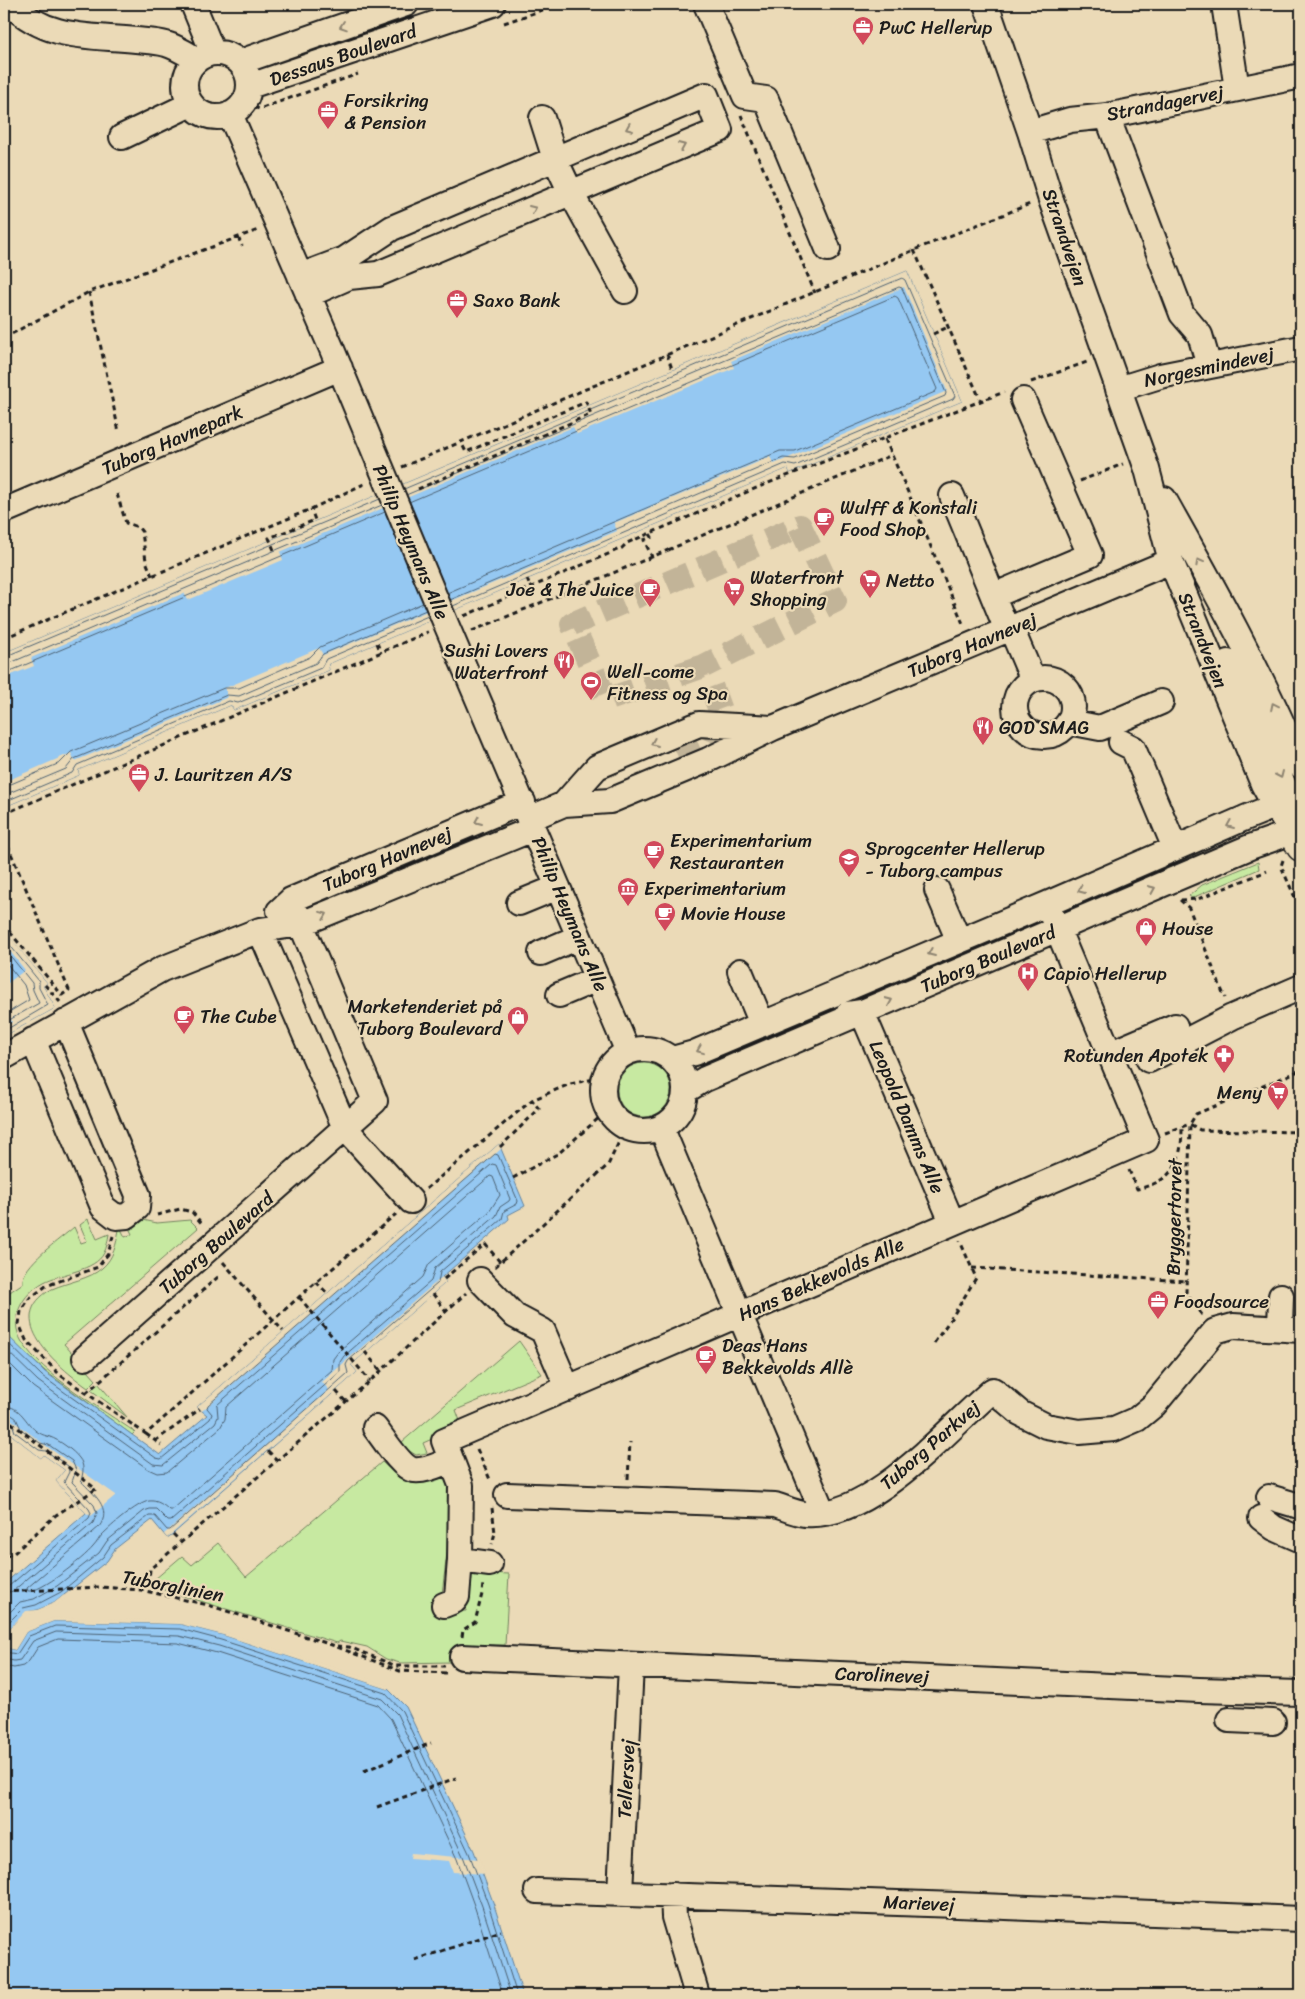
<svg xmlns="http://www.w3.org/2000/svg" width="1305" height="1999" viewBox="0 0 1305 1999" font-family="Sriracha,sans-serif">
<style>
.green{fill:#c7e9a1;stroke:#72825e}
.water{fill:#95c8f2;stroke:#65839c}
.pier{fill:#ebdab7}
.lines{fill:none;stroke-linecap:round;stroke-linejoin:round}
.shore{stroke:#4c6172;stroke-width:1}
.minor-tunnel{stroke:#c2b498;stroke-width:24;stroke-dasharray:24 12;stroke-linecap:butt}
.minor-casing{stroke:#1c1c1c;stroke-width:28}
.major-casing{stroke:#1c1c1c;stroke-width:31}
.path{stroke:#1c1c1c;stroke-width:3;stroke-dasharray:5 4;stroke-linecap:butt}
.minor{stroke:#ebdab7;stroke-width:24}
.major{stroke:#ebdab7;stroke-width:28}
.oneway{stroke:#8e8471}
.labels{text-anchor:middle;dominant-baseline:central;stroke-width:4.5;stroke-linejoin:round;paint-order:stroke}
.poi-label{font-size:19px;fill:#1c1c1c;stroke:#ebdab7;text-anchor:start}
.street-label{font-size:19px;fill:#1c1c1c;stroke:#ebdab7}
</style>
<rect width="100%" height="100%" fill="#ebdab7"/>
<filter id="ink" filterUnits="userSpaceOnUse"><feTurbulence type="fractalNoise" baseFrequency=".02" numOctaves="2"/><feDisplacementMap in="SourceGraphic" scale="10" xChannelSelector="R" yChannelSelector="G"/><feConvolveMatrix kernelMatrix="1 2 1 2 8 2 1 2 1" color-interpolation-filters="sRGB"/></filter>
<g filter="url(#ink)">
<!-- green -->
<path class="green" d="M1258,862L1259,869L1192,898L1189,896L1202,885Z
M617 1090a27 27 0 1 1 54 0a27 27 0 1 1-54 0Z
M88,1219L97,1239L109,1234C108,1240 107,1247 104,1253C95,1271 61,1273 44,1282C22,1294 8,1319 22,1342C42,1374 103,1410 135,1432L132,1435L45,1371L4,1334V1296L23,1283C20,1266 62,1238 74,1227L81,1243L87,1241L80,1225Z
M143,1220L157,1223L190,1220L198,1228L64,1344L96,1380L88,1388C57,1366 0,1318 52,1289C68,1282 90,1279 102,1268C114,1258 116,1244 119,1230L121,1229L125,1237L132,1234L128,1226Z
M519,1341L542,1374L456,1410L462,1426L423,1443L427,1453L416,1455L406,1449L402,1442Z
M98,1383L127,1417L91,1390Z
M382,1462L398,1477L411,1482L445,1472L454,1494L440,1611H466L468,1572L509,1574L505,1645H465L452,1662L400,1663L386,1659L367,1647L340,1641L337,1643L148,1585L182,1556L192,1565L218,1543L246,1577Z"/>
<!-- water -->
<path class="water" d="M907,271L962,401L790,473L788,468L328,664L329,670L234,710L231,705L78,770L79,775L4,807V653Z
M4,931L47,983L43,986L55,1008L4,1036Z
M499,1144L525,1206L508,1215L509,1219L442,1277L446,1282L351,1365L357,1372L173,1534L167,1538L152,1520L115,1549L107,1561L64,1595L54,1603L37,1610L26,1612L10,1628L5,1647L15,1650L26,1632L54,1621L180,1624L223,1635L388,1689L406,1707L474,1851L493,1902L523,1995H4V1584L86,1513L56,1481L65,1470L44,1455L41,1458L7,1431L10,1428L4,1423V1332L45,1372L160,1455L207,1415L197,1407Z"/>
<!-- pier -->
<path class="pier" d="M907,271L962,401L790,473L788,468L328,664L329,670L234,710L231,705L78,770L79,775L4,807V782L71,753L75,761L228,697L225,688L319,648L323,655L617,531L614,523L770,457L774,464L947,391L904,287L731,361L734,368L577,434L573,427L280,552L283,560L188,600L184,593L31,658L34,666L4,678V653Z
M4,930L47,983L43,986L55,1008L4,1036V1027L12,1022L4,1006V986L25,970L4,944Z
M499,1144L501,1149L202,1411L197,1407Z
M442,1277L446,1282L351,1365L357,1372L167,1538L164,1534L329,1390L322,1382Z
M4,1414L49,1448L116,1495L91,1516L86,1513L56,1481L65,1470L44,1455L41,1458L7,1431L10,1428L4,1423Z
M64,1595L65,1598L55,1605L38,1612L27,1614L12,1629L8,1646L13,1647L24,1630L54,1618L181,1622L223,1632L388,1686V1689L223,1635L180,1624L54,1621L26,1632L15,1650L5,1647L10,1628L26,1611L37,1610L54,1603Z
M411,1853L479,1859L485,1874L453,1872L449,1861L410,1858Z"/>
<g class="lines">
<!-- shore -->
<path class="shore" d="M404,489L902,278L905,280L955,396L953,399L795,466L785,464L453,606
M406,495L899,287L902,288L946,393L945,396L795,459L783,458L450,600
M409,502L895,296L898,298L937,389L935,392L795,451H780L447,593
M4,657L380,499
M4,664L10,663L382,505
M4,671L13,670L385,512
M4,787L60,763L71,752L224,688H239L310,657L320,647L423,603
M4,795L66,769L74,759L227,695L239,696L316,663L323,654L426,610
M4,802L72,773L77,765L229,701L238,703L321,668L326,659L428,616
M4,938L39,981V988L48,1005L4,1031
M4,948L32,983L33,990L39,1003L4,1023
M4,960L24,985L29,1000L4,1015
M4,1339L42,1376L156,1458L161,1459L210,1419L212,1414L207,1408L208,1405L495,1154L498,1155L518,1201L517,1204L504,1211L502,1219L440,1272L438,1283L348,1361L346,1365L348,1373L170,1530H167L155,1516H149L111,1545L103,1557L61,1592L36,1605L23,1608L6,1625L4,1631
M4,1348L38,1381L153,1464L163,1465L215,1423L218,1417L217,1405L492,1164L496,1165L510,1199L509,1201L500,1207L496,1216L435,1268L431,1281L344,1356L340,1362V1372L171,1521H168L156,1509H150L144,1511L107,1541L99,1553L57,1586L34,1599L20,1602L4,1618
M4,1358L33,1387L148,1469L157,1473L167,1472L220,1428L225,1419L226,1407L490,1176L493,1177L500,1195L489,1212L429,1264L423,1277L339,1351L333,1359L332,1370L172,1510H169C164,1505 157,1500 149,1501C137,1503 111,1526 102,1535C99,1538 97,1543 93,1547C84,1558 40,1593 28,1591L27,1588L99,1527C113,1508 93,1494 81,1481C83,1473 85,1465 79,1458C74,1451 59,1440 50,1437C44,1435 42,1435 36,1431C25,1422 21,1406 4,1406
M4,1413L10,1414L16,1418L21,1429L40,1443L49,1445L72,1461L76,1470L72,1482L94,1505L97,1513L93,1523L13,1591L4,1593
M4,1419L12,1423L15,1432L39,1450L46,1451L68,1466L69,1472L64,1482L89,1509L91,1513L89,1518L9,1586L4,1587
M4,1652L17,1654L29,1636L55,1626L180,1629L221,1640L385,1693L402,1711L469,1853L488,1904L517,1995
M4,1659L14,1661L20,1660L33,1641L56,1632L179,1636L219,1646L382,1699L397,1714L463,1856L482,1906L511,1995
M4,1666L14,1668L23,1666L29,1661L38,1647L58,1639L178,1643L217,1653L378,1705L391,1719L457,1859L475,1908L503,1995"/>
<!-- minor-tunnel -->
<path class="minor-tunnel" d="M678,757L712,742L722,716L704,666L835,601L800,526L572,624L606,700L704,666"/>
<!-- minor casing -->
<g class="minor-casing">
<path id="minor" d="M10,4C49,40 86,35 136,40C145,41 157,41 166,44C177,47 187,54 197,60
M193,4L213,53
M706,4L745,96L766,99L828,249
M986,4L1030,132L1050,197L1147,469L1171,561L1263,784L1275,806L1292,831
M1224,4L1237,89
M185 85a32 32 0 1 1 64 0a32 32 0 1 1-64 0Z
M240,62L406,4
M250,86L493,4
M230,114L331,347L446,624L628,1052
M1107,116L1182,314L1200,335L1209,366
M542,118L555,159L571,193L625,291
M1030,132L1070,120L1107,116L1301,76
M122,137L191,104
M300,276L345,259L392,228L706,95L720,130L378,274L349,277L308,295
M1118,389L1160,376L1301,348
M952,496L1007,630
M1164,499C1213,586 1262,674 1301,766
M4,511L340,368
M993,596L1090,555L1023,400
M1011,628L1033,680
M1228,662L1291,801L1301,815
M1015 707a29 29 0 1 1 58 0a29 29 0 1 1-58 0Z
M1069,722L1100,728L1161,702
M1121,742L1133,748L1175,848
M564,804L597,767L699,724L772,728
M529,819L564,804L610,801L708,760L773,728L1171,561
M937,890L959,941
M519,903L558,887
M279,911L291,900L523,802
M260,930L345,1128L411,1201
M541,953L579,937
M740,971L762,1024
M559,995L597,979
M848,1014L862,1012L952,1222
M33,1040L103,1207L116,1217L127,1216L137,1208L138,1195L66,1022
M603 1090a41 41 0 1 1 82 0a41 41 0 1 1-82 0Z
M1109,1054L1175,1026
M4,1057L162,969L260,930L301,924L533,829
M672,1059L694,1053L1047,904L1245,818L1275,806L1301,798
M1149,1060L1232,1017L1301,987
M685,1091L705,1079L1250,847L1301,829
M661,1127L823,1513
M480,1280L515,1316L543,1331L568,1389
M1280,1328L1281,1296
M85,1358L375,1101L291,900
M375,1428C383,1438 401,1467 413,1470C425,1472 440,1464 451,1460
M507,1495L775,1505C785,1508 795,1513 805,1514C871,1520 946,1430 993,1390L1020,1413L1046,1426L1079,1432L1114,1429L1137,1419L1154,1405L1215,1331L1233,1326L1301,1330
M1269,1497L1299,1506
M1261,1518L1274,1528L1299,1539
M490,1564L460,1560L461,1485L444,1441L1146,1140L1047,904
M444,1605L454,1601L457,1597L460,1560
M462,1657L1199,1690L1301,1693
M1229,1720L1273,1722
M537,1891L957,1905L1301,1919
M620,1893L631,1665
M673,1895L674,1917L697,1995"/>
</g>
<!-- major casing -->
<g class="major-casing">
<path id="major" d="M1292,831L1301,847"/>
</g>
<!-- path -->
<path class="path" d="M504,23L560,4
M254,107L259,109L358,74
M741,115L815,293
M238,237L242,246
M914,250L981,401
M89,292L119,432
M933,334L948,327
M4,338L89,292L258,230
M667,354L672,369
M1031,382L1087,362
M885,439L916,511L933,504
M402,467L914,250L1030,204
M1080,481L1123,464
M418,489L591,414L586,402L466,452L461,442
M117,494L126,523L138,527L142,532L146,561L152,576
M916,511L964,626
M650,534L652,537L644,540L652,557L668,550V552
M274,550L269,538L315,520L311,509
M668,550L892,455
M527,579L530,587
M464,616L622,548L627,543L766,484L1004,392
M472,631L652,557
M4,638L311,509L366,483
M377,643L381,653
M4,814L428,632
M4,837L69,990L62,995L57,989L51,993
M1283,860L1281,866L1301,911
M1180,900L1189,908L1225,998
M1181,900L1198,899L1267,871
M4,925L57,989
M45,985L60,1002
M1165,1133L1190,1124L1200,1130L1301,1132
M500,1147L539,1109L532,1100
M1129,1170L1137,1189C1173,1181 1182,1163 1182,1127
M513,1178L559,1153L608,1110
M426,1189L532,1100L570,1084L604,1077
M157,1215L180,1209L192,1212L203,1225
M113,1236L108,1254L98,1267L46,1286L29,1299L21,1311L19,1324L26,1340L60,1375L146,1434L299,1297L396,1214
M223,1262L283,1331
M495,1267L608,1165L626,1127
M972,1268L1186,1281
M444,1279L485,1244L500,1262
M316,1282L327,1293
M433,1294L446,1311
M299,1297L370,1381
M1202,1315L1186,1293L1190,1124L1196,1114L1301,1070
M934,1343L954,1314L976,1278L960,1241
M365,1352L381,1371
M336,1391L346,1402
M86,1393L219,1276
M4,1417L96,1489L56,1515L14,1553L4,1557
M146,1434L161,1445
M155,1441L200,1409
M477,1449L491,1482
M268,1451L277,1460
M628,1479L630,1442
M492,1508L495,1533L492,1544
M173,1534L180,1541
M141,1590L149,1579L150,1569L370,1381L466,1293
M4,1592L101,1587L141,1590L208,1605L332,1645L400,1671L447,1673L449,1671
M462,1637L463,1630L475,1622L482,1594L483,1583
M337,1646L349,1647L396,1666H445
M364,1771L431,1743
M377,1807L456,1778
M415,1960L501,1931"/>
<!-- minor -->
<use href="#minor" class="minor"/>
<!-- major -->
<use href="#major" class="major"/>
</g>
<!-- one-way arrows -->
<defs><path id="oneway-chevron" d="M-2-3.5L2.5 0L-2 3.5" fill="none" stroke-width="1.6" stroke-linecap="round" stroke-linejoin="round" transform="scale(1.25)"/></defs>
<g class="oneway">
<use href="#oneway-chevron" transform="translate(343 26) rotate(161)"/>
<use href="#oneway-chevron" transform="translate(629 128) rotate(157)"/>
<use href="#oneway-chevron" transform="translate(682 146) rotate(-23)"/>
<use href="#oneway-chevron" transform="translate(533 209) rotate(-23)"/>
<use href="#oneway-chevron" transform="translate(1199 562) rotate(-119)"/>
<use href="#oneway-chevron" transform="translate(1274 706) rotate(-116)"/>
<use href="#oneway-chevron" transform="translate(654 743) rotate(157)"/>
<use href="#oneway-chevron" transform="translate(1280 775) rotate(66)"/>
<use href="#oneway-chevron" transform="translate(478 821) rotate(157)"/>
<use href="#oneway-chevron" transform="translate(1230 825) rotate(157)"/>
<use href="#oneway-chevron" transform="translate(1152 889) rotate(-23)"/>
<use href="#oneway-chevron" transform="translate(1081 890) rotate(156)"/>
<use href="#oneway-chevron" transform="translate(324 915) rotate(-22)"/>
<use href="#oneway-chevron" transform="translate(931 953) rotate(157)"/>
<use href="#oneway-chevron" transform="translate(889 1001) rotate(-23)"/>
<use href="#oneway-chevron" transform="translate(700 1050) rotate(158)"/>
</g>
</g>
<!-- icons -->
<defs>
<g id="office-pin" transform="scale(1.125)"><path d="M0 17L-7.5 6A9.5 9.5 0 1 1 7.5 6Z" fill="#d1495b" stroke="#ebdab7"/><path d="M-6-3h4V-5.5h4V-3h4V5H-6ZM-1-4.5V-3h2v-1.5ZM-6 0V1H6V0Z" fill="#fff"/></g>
<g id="cafe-pin" transform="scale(1.125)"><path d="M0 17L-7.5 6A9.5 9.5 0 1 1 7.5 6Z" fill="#d1495b" stroke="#ebdab7"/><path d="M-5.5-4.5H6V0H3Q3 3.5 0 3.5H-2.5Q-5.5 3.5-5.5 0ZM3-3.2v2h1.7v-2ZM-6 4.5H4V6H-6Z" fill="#fff"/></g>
<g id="supermarket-pin" transform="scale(1.125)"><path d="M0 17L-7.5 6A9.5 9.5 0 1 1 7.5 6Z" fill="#d1495b" stroke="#ebdab7"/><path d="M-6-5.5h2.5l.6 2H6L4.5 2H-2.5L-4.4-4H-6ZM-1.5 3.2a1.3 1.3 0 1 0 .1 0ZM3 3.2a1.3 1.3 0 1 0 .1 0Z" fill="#fff"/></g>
<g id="restaurant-pin" transform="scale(1.125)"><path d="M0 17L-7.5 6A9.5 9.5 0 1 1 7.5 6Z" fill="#d1495b" stroke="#ebdab7"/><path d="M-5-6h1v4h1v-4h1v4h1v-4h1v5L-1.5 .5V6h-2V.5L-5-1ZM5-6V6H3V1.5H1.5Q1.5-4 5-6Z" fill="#fff"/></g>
<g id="stadium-pin" transform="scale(1.125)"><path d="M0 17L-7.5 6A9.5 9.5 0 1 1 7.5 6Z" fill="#d1495b" stroke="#ebdab7"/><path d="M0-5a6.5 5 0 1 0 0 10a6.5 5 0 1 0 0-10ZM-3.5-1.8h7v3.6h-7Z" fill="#fff"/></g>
<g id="school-pin" transform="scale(1.125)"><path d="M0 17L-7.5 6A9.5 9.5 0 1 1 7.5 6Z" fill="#d1495b" stroke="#ebdab7"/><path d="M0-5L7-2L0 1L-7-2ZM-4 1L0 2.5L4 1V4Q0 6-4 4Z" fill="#fff"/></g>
<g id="museum-pin" transform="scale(1.125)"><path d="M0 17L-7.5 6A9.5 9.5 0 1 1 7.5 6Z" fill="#d1495b" stroke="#ebdab7"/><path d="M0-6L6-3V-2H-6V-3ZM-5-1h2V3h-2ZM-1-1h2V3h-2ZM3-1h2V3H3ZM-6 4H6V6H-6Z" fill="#fff"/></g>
<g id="shop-pin" transform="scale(1.125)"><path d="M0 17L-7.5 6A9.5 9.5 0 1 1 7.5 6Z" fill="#d1495b" stroke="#ebdab7"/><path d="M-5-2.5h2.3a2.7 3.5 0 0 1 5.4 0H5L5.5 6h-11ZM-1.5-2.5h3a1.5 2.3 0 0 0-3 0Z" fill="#fff"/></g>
<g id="hospital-pin" transform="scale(1.125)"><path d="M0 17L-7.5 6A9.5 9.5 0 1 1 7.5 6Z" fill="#d1495b" stroke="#ebdab7"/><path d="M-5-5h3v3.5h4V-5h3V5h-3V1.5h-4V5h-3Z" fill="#fff"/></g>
<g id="pharmacy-pin" transform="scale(1.125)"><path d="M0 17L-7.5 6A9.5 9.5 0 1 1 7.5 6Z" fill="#d1495b" stroke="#ebdab7"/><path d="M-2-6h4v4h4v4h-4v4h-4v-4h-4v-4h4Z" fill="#fff"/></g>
</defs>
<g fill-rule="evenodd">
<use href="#office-pin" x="863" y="27"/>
<use href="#office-pin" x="328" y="111"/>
<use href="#office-pin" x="457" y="300"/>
<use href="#cafe-pin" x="824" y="518"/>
<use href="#supermarket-pin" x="870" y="580"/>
<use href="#supermarket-pin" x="734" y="588"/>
<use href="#cafe-pin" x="650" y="589"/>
<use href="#restaurant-pin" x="564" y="661"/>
<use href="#stadium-pin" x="591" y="682"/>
<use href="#restaurant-pin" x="983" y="727"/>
<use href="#office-pin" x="139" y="774"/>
<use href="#cafe-pin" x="654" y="851"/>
<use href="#school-pin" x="849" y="859"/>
<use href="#museum-pin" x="628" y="888"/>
<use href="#cafe-pin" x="665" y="913"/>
<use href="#shop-pin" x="1146" y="928"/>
<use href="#hospital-pin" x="1028" y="973"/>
<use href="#cafe-pin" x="184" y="1016"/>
<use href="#shop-pin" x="518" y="1017"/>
<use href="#pharmacy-pin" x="1224" y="1055"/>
<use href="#supermarket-pin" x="1278" y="1092"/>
<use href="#office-pin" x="1158" y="1301"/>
<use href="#cafe-pin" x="706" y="1356"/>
</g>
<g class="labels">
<!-- poi labels -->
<g class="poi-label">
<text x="879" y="27">PwC Hellerup</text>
<text x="344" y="100">Forsikring<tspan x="344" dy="22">&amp; Pension</tspan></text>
<text x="473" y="300">Saxo Bank</text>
<text x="840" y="507">Wulff &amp; Konstali<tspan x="840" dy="22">Food Shop</tspan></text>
<text x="750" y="577">Waterfront<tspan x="750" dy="22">Shopping</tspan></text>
<text x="886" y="580">Netto</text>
<text x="634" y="589" text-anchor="end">Joe &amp; The Juice</text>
<text x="548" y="650" text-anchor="end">Sushi Lovers<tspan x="548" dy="22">Waterfront</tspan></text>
<text x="607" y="671">Well-come<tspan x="607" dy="22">Fitness og Spa</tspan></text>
<text x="999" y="727">GOD SMAG</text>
<text x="155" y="774">J. Lauritzen A/S</text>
<text x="670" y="840">Experimentarium<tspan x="670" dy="22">Restauranten</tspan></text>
<text x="865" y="848">Sprogcenter Hellerup<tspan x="865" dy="22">- Tuborg campus</tspan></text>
<text x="644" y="888">Experimentarium</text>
<text x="681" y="913">Movie House</text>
<text x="1162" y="928">House</text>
<text x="1044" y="973">Capio Hellerup</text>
<text x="502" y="1006" text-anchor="end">Marketenderiet på<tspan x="502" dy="22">Tuborg Boulevard</tspan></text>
<text x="200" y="1016">The Cube</text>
<text x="1208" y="1055" text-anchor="end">Rotunden Apotek</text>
<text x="1262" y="1092" text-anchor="end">Meny</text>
<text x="1174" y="1301">Foodsource</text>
<text x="722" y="1345">Deas Hans<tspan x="722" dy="22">Bekkevolds Allè</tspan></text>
</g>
<!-- street labels -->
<g class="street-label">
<text transform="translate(343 55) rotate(-19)">Dessaus Boulevard</text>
<text transform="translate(1165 103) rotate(-11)">Strandagervej</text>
<text transform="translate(1065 237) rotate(71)">Strandvejen</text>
<text transform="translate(1209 367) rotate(-12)">Norgesmindevej</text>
<text transform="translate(172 440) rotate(-23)">Tuborg Havnepark</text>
<text transform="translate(411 542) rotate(67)">Philip Heymans Alle</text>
<text transform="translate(1203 640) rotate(68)">Strandvejen</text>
<text transform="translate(972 645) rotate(-23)">Tuborg Havnevej</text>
<text transform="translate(387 859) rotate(-23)">Tuborg Havnevej</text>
<text transform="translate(570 914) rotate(67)">Philip Heymans Alle</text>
<text transform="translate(988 959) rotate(-23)">Tuborg Boulevard</text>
<text transform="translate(907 1117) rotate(67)">Leopold Damms Alle</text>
<text transform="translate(1174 1217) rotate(-89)">Bryggertorvet</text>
<text transform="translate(216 1243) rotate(-41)">Tuborg Boulevard</text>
<text transform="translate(821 1279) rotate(-24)">Hans Bekkevolds Alle</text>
<text transform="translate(930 1445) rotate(-41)">Tuborg Parkvej</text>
<text transform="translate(173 1586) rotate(11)">Tuborglinien</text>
<text transform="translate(882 1675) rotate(2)">Carolinevej</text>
<text transform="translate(626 1779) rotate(-87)">Tellersvej</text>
<text transform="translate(919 1903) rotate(2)">Marievej</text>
</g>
</g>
<!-- margin -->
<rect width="1305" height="1999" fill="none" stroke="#ebdab7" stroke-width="20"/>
<rect x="10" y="10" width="1285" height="1979" fill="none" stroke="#1c1c1c" stroke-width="2" filter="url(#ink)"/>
</svg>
